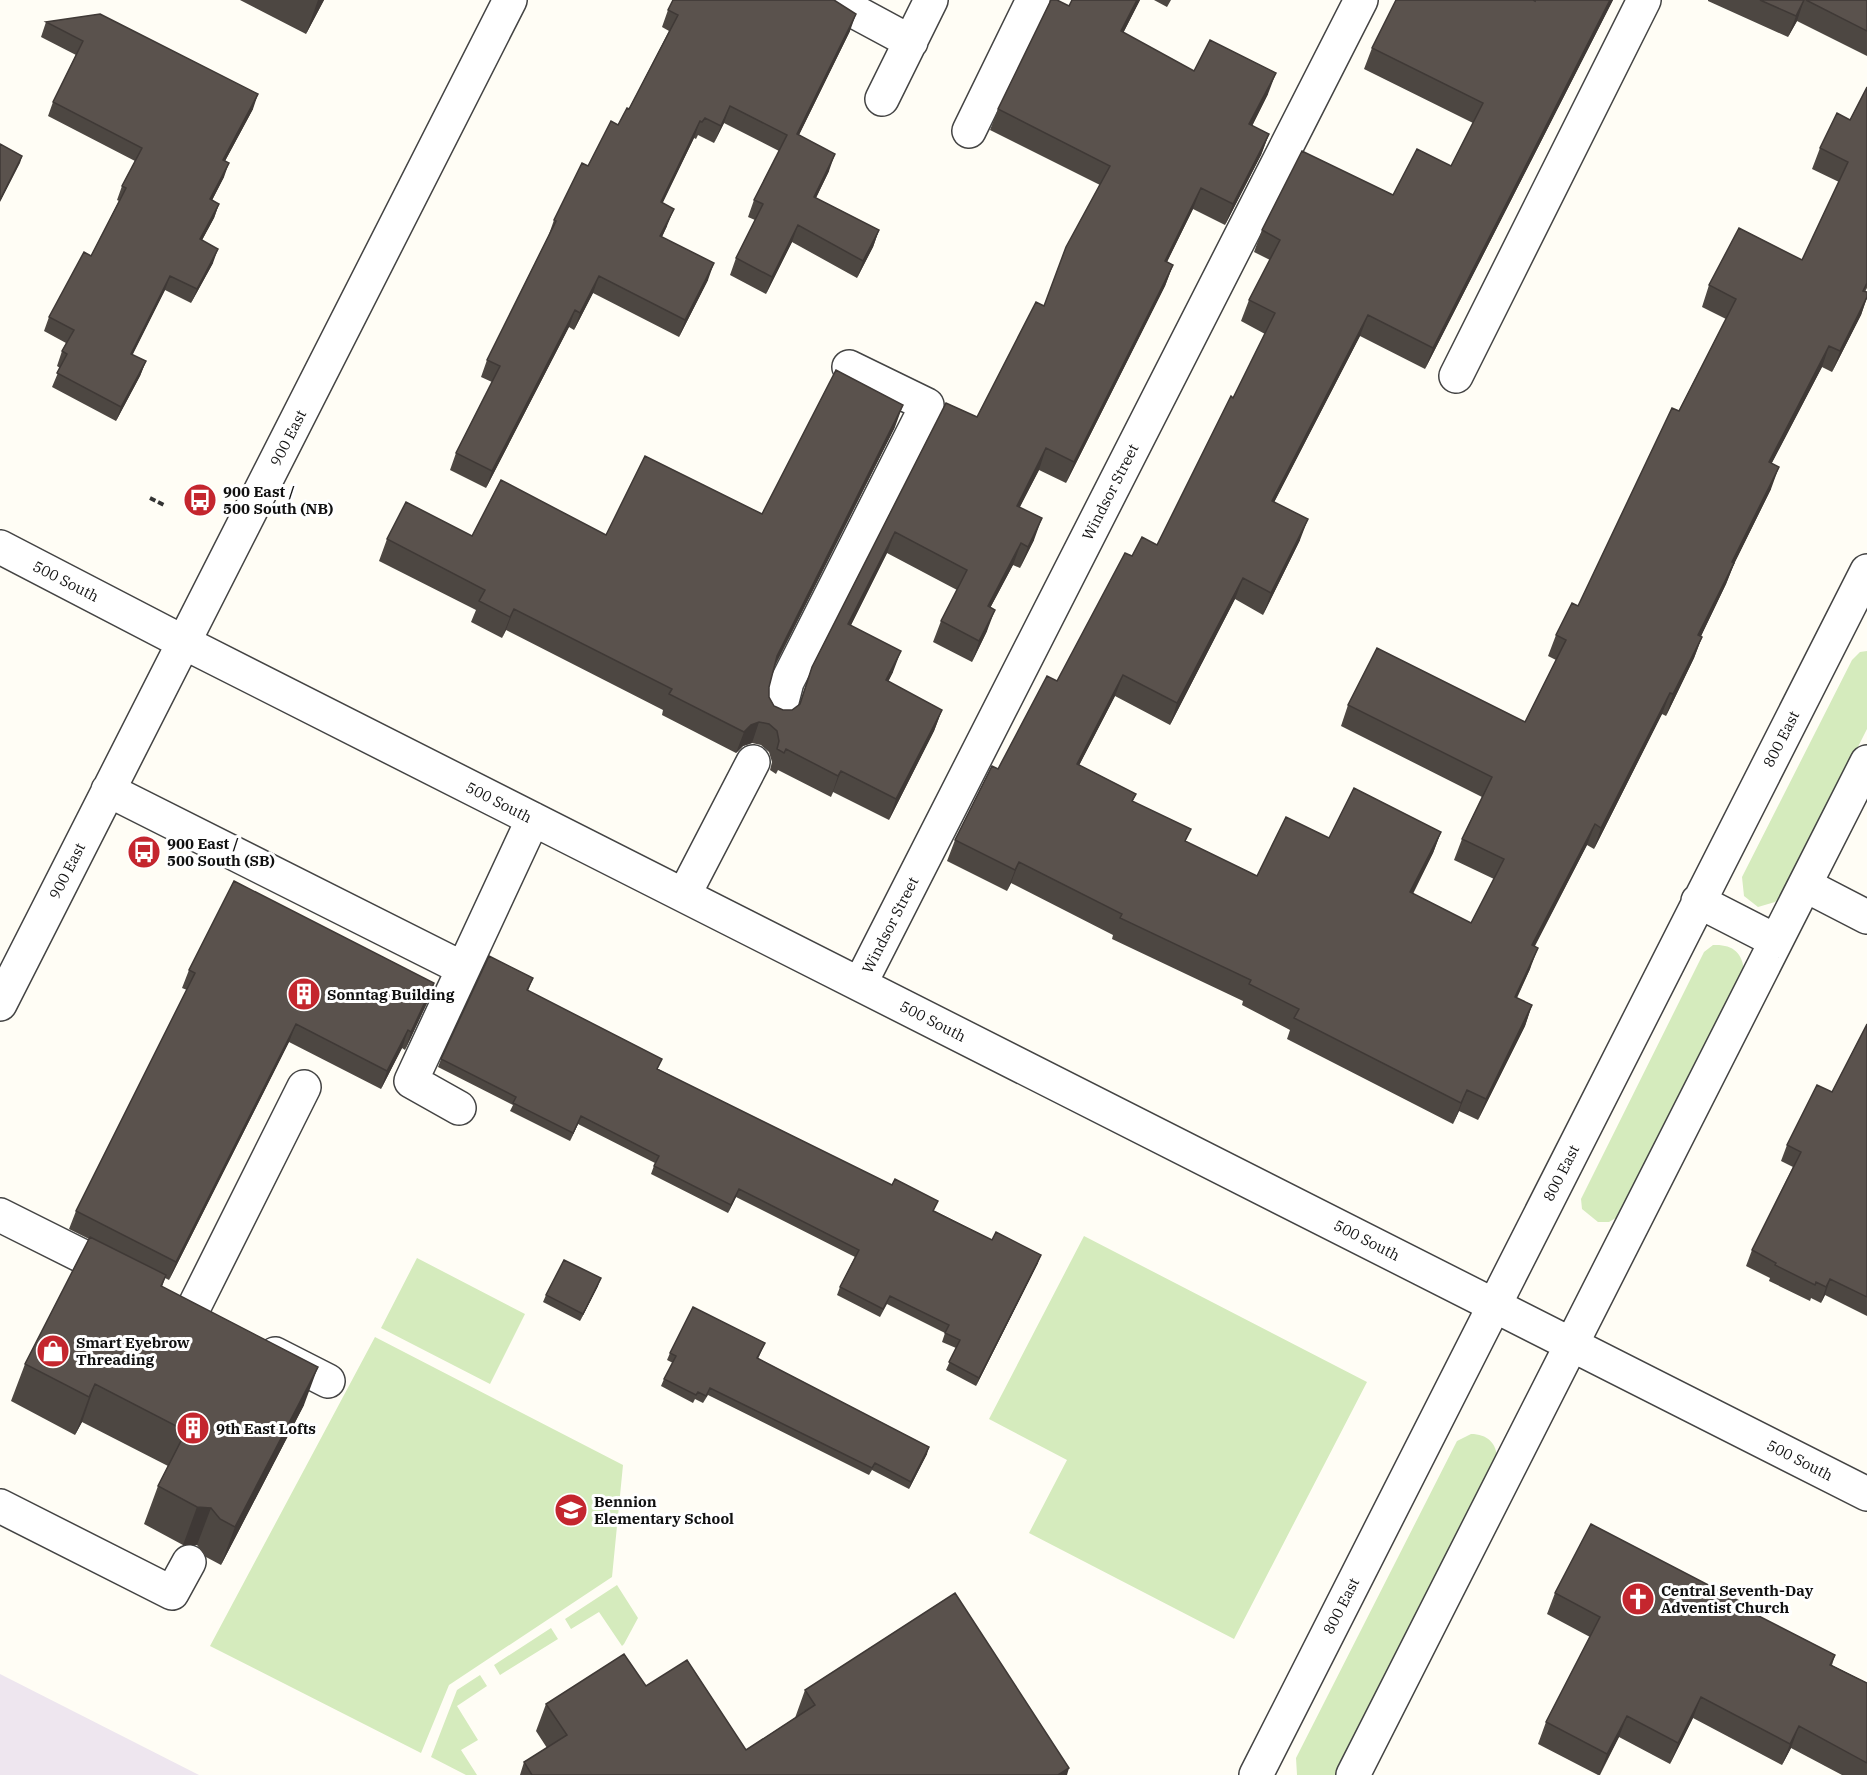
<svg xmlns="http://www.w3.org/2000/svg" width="1867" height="1775" viewBox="0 0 1867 1775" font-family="'IBM Plex Serif',serif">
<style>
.industrial{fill:#eee6ef}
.green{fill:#d5ebbd}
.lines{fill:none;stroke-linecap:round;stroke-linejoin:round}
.minor-casing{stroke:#444;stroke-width:36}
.path{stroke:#333;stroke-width:4;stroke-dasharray:6 3;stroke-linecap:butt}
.minor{stroke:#fff;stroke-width:33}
.wall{fill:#4d4742}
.shaded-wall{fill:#3f3936}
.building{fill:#5a524d;stroke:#3f3936;stroke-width:1.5}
.labels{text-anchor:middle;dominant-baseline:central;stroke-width:6;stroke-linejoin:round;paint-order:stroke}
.street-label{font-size:15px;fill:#111;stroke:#fff}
.poi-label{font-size:15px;font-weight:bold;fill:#111;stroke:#fff;text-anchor:start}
</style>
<rect width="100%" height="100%" fill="#fffdf5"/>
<!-- industrial -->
<path class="industrial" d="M0,1674L199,1775H0Z"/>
<!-- green -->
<path class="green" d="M1867,651V729L1784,893L1775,902L1758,907L1744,896L1742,877L1852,660L1860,652Z
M1713,945C1732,944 1743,952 1744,972L1621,1215L1609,1222H1598L1582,1209L1581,1199L1704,952Z
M1084,1236L1367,1382L1234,1639L1029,1533L1067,1460L989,1419Z
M417,1258L525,1314L490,1384L381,1328Z
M375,1337L623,1465L612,1577L449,1685L421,1753L210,1646Z
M1471,1434C1487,1434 1497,1443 1497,1459L1335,1775H1297L1296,1758L1457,1441Z
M617,1585L638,1618L624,1644L622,1646L599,1612L571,1629L565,1619Z
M551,1628L558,1639L500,1675L494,1665Z
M480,1675L487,1686L457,1706L478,1740L461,1750L477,1775H466L431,1757L457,1690Z"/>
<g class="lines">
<!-- minor casing -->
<g class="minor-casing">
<path id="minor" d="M833,0L911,42
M882,99L931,0
M969,131L1033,0
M1456,376L1644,0
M0,547L183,642L1867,1494
M779,713L787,682L927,405L849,367
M108,790L462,968
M1805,885L1867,917
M684,895L753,762
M1698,901L1776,941
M860,984L1361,0
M0,1004L510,0
M459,1108L411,1081L533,819
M0,1215L122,1276
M192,1311L304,1087
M275,1354L328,1381
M0,1506L172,1593L189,1562
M1256,1775L1867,571
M1353,1775L1867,762"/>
</g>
<!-- path -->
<path class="path" d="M150,498L164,505"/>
<!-- minor -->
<use href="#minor" class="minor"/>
</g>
<!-- wall -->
<path class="wall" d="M240,0H324L306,34Z
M1072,0H1140L1123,33L1194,71L1268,94L1252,126L1269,134L1261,155L1225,225L1193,209L1167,262L1173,265L1165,286L1066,483L1039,470L1020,507L1034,540L1020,568L1013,565L990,608L987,631L972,662L933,642L941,621L957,590L887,553L851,625L893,672L888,682L942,710L934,731L889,820L833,792L831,797L778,770L776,774L770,770L772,762L769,752L761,745L752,743L743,746L736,753L662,715L663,710L506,630L502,638L471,622L476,610L379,561L387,539L472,536L606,535L762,514L895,427L774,668L769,687V697L774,706L783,710H792L799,705L812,667L946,403L977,417L1044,306L1100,185L990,130L998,109L1069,6Z
M1154,0H1171L1167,7Z
M1535,0H1613L1425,369L1360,336L1274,502L1300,540L1263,615L1235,599L1170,725L1115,696L1079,765L1136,794L1133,801L1186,842L1257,876L1329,838L1441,832L1433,853L1413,894L1471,923L1494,879L1454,860L1462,839L1482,797L1341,726L1348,705L1525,722L1556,660L1548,656L1556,635L1578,606L1726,319L1702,307L1709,285L1802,260L1839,182L1812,169L1820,148L1850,120L1867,87V288L1865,292H1867V298L1861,315L1832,372L1822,367L1771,464V489L1734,564L1726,584L1701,636L1702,637L1694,658L1666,716L1662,714L1594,849L1587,845L1535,946L1530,969L1517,998L1532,1005L1525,1026L1478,1120L1459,1111L1453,1124L1287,1039L1290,1030L1242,1005L1243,1001L1112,939L1113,935L1011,883L1007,891L947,861L955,840L998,769L1057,681L1132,556L1157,545L1233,398L1265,334L1241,321L1249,300L1270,260L1254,252L1262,230L1393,195L1451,166L1473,123L1364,69L1372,48Z
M1708,0H1867V56L1797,21L1788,37L1708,1Z
M668,10L850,31L799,135L829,171L816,198L879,230L873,247L857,278L792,242L766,294L730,275L736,258L755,220L748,217L754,200L779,151L724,123L714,143L698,135L696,139L694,138L662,203L667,226L662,237L708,280L679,337L593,293L574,330L569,327L486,488L450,470L456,453L492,382L481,377L487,360L548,237L554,220L588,166L629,109L669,31L662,27Z
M46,22L253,109L225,161L224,177L212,200L219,204L214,218L202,240L213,263L191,303L165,290L132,355L146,361L140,376L116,421L52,387L60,368L57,366L62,351L66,343L44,331L49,317L91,256L119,201L117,200L122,186L135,161L48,116L53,102L76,55L41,37Z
M189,970L434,983L428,1001L405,1050L402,1048L381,1089L289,1042L169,1280L165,1278L162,1287L304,1405L221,1565L206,1557L197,1545H183L144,1524L158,1486L168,1466L82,1422L75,1435L11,1401L25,1364L89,1239L69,1229L76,1211L187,990L182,988Z
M533,978L528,991L658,1069L992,1240L1038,1263L976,1386L946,1370L956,1348L942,1342L945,1333L887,1304L880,1317L837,1295L840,1287L855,1257L736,1197L728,1213L651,1174L655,1163L578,1124L570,1141L510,1111L513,1105L438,1067L441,1059Z
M1867,1024V1316L1825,1295L1821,1303L1811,1298L1810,1301L1769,1281L1770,1278L1746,1266L1752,1250L1793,1167L1781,1161L1787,1145L1832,1092Z
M598,1286L580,1321L543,1302L546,1295Z
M765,1343L758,1359L927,1454L909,1489L872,1470L869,1475L708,1395L703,1403L695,1399L693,1403L661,1386L664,1379L673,1363L667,1360L670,1353Z
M1555,1593L1745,1610L1835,1655L1832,1665L1867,1683V1775H1842L1791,1748L1782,1765L1693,1718L1670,1764L1619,1737L1600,1775H1598L1538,1744L1546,1722L1590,1637L1547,1614Z
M646,1686L746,1750L795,1718L805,1690L1067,1775H520L524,1762L547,1748L536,1731L546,1704Z"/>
<!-- shaded-wall -->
<path class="shaded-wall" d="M318,0H324L306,34Z
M1137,0H1140L1113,53L1121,31Z
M1610,0H1613L1425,369L1433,348Z
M1804,0L1797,21L1788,37L1796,16Z
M856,14L850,31L791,151L797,134Z
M1276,73L1268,94L1242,146L1249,124Z
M258,94L253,109L218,174L223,160Z
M730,106L724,123L714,143L721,126Z
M700,121L694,138L655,219L661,202Z
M1269,134L1261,155L1225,225L1233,204Z
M835,154L829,171L808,214L814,197Z
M22,156L20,163L0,202V200Z
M229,163L224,177L205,214L210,199Z
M1201,188L1193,209L1157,282L1165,261Z
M219,204L214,218L195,253L200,239Z
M674,209L667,226L654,253L660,236Z
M798,225L792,242L766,294L772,277Z
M879,230L873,247L857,278L863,261Z
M218,249L213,263L191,303L197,289Z
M714,263L708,280L679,337L685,320Z
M1173,265L1165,286L1066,483L1074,462Z
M170,276L165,290L126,368L131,354Z
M599,276L593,293L574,330L580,313Z
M1867,297L1861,315L1832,372L1840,351Z
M575,310L569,327L486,488L492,471Z
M1368,315L1360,336L1264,522L1272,501Z
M1829,346L1822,367L1761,484L1769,462Z
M146,361L140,376L116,421L121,407Z
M903,405L895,427L769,677L777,656Z
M1046,448L1039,470L1009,527L1017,506Z
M1779,467L1771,489L1734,564L1726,584L1691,657L1698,635L1732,562Z
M1042,518L1034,540L1020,568L1028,547Z
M1308,519L1300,540L1263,615L1271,593Z
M895,532L887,553L841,645L848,624Z
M1021,543L1013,565L980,627L988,606Z
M1243,578L1235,599L1170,725L1177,703Z
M514,609L506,630L502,638L510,617Z
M995,610L987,631L972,662L979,641Z
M1702,637L1694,658L1666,716L1673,694Z
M901,651L893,672L878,701L886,680Z
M1123,675L1115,696L1069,785L1077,764Z
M1670,693L1662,714L1594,849L1601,828Z
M942,710L934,731L889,820L896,799Z
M759,722L752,743L743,746L736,753L744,732L751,725Z
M841,771L833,792L831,797L838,776Z
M1595,824L1587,845L1524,966L1532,945Z
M1441,832L1433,853L1402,914L1410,892Z
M1019,862L1011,883L1007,891L1015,870Z
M1538,948L1530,969L1507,1018L1515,997Z
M434,983L428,1001L405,1050L411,1032Z
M1532,1005L1525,1026L1478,1120L1486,1099Z
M296,1024L289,1042L169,1280L176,1262Z
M408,1030L402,1048L381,1089L387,1071Z
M1467,1090L1459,1111L1453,1124L1461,1103Z
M581,1116L578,1124L570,1141L573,1133Z
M739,1189L736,1197L728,1213L731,1205Z
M1041,1255L1038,1263L976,1386L979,1378Z
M601,1278L598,1286L580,1321L583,1314Z
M1830,1279L1825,1295L1821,1303L1826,1287Z
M318,1367L304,1405L221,1565L235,1527Z
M95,1384L82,1422L75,1435L89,1397Z
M929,1447L927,1454L909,1489L911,1482Z
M197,1507L211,1508L197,1545H183Z
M1701,1697L1693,1718L1670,1764L1678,1743Z
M1627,1716L1619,1737L1599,1775L1607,1754Z
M1799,1726L1791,1748L1782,1765L1790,1744Z
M1069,1768L1067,1775H1058Z"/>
<!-- building -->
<path class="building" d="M673,0H834L856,14L797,134L835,154L814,197L879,230L863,261L798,225L772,277L736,258L763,204L754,200L787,135L730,106L721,126L705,118L702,122L700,121L661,202L674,209L660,236L714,263L685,320L599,276L580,313L575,310L492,471L456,453L500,366L487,360L556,221L554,220L582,163L588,166L611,121L618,125L627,108L629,109L678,15L668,10Z
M1051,0H1057L1069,6L1072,0H1137L1121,31L1194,71L1210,40L1276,73L1249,124L1269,134L1233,204L1201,188L1165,261L1173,265L1074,462L1046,448L1017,506L1042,518L1028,547L1021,543L988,606L995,610L979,641L941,621L967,570L895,532L848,624L901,651L886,680L942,710L896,799L841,771L838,776L786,749L784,753L777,749L779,741L777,731L769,724L759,722L751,725L744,732L669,694L672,689L514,609L510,617L479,601L485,590L387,539L406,502L472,536L501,480L606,535L645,456L762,514L836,370L903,405L777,656L769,687V697L774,706L783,710H792L800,704L812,667L946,403L977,417L1036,302L1044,306L1066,247L1110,166L998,109Z
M1396,0H1533L1535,1V0H1610L1433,348L1368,315L1272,501L1308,519L1271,593L1243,578L1177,703L1123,675L1077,764L1136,794L1132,801L1191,829L1185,841L1257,876L1286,817L1329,838L1354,788L1441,832L1410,892L1471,923L1504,859L1462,839L1492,777L1348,705L1377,648L1525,722L1566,640L1556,635L1572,603L1578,606L1672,408L1679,411L1736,299L1709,285L1739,228L1802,260L1848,162L1820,148L1837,113L1850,120L1867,87V283L1863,291L1867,292V297L1840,351L1829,346L1769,462L1779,467L1732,562L1734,563L1698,635L1702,637L1673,694L1670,693L1601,828L1595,824L1532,945L1538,948L1515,997L1532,1005L1486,1099L1467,1090L1461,1103L1294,1018L1299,1009L1249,984L1251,980L1120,918L1122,914L1019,862L1015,870L955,840L992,766L998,769L1047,676L1057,681L1125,553L1132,556L1142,537L1157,545L1231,396L1233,398L1275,313L1249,300L1280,240L1262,230L1302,151L1393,195L1417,149L1451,166L1483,103L1372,48Z
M1760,0H1804L1796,16Z
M1806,0H1867V31Z
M100,14L258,94L223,160L229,163L210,199L219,204L200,239L218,249L197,289L170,276L131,354L146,361L121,407L57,373L67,354L62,351L74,330L49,317L84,252L91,256L126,188L122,186L142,148L53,102L83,41L46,22Z
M0,144L22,156L0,200Z
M234,881L434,983L411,1032L408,1030L387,1071L296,1024L176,1262L76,1211L195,973L189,970Z
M489,956L533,978L527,990L662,1059L657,1069L892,1185L895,1179L938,1201L933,1211L992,1240L996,1232L1041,1255L979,1378L949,1362L960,1340L945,1333L949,1325L890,1296L883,1309L840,1287L859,1250L739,1189L731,1205L654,1166L659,1156L581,1116L573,1133L513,1103L516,1097L441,1059Z
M1867,1024V1297L1830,1279L1826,1287L1816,1282L1815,1285L1775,1265L1776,1263L1752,1250L1801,1152L1787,1145L1817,1085L1832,1092Z
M90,1237L166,1275L161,1286L318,1367L235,1527L220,1519L211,1508L197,1507L158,1486L186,1431L95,1384L89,1397L25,1364Z
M564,1260L601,1278L583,1314L546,1295Z
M693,1307L765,1343L757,1358L929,1447L911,1482L875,1463L872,1468L710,1388L706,1396L698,1392L696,1395L664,1379L676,1356L670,1353Z
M1591,1524L1747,1605L1745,1609L1835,1655L1830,1665L1867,1683V1763L1799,1726L1790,1744L1701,1697L1678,1743L1627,1716L1607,1754L1546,1722L1600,1617L1555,1593Z
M955,1593L1069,1768L1058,1775H532L524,1762L567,1735L546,1704L624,1654L646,1686L687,1660L746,1750L815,1705L805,1690Z"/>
<!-- icons -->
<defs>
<g id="bus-disc" transform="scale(1.725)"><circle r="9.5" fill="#c4262e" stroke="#fff"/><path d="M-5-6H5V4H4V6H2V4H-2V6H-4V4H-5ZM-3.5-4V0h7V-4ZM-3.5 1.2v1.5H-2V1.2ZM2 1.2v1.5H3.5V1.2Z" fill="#fff"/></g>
<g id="building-disc" transform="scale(1.725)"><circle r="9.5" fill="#c4262e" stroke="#fff"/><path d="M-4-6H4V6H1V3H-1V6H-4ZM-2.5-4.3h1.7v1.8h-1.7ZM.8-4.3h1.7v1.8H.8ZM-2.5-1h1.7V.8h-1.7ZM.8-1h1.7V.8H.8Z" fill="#fff"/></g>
<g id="shop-disc" transform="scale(1.725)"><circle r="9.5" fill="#c4262e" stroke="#fff"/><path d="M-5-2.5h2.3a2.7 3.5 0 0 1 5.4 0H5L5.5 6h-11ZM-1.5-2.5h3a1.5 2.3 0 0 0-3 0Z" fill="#fff"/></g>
<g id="school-disc" transform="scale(1.725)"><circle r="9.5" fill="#c4262e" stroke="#fff"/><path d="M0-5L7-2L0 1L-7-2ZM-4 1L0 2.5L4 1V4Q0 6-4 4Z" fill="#fff"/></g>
<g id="church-disc" transform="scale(1.725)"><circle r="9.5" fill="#c4262e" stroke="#fff"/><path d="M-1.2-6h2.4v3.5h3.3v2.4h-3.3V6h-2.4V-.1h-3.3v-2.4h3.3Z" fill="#fff"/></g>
</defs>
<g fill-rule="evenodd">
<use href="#bus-disc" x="200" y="500"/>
<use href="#bus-disc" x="144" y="852"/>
<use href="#building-disc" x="304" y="994"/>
<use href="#shop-disc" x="53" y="1351"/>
<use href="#building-disc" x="193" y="1428"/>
<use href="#school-disc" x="571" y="1510"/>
<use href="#church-disc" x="1638" y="1599"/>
</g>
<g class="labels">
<!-- street labels -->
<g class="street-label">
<text transform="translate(288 438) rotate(-63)">900 East</text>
<text transform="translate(1110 492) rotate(-63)">Windsor Street</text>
<text transform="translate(66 581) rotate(27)">500 South</text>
<text transform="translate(1781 739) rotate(-63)">800 East</text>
<text transform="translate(499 802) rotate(27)">500 South</text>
<text transform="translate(67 871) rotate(-63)">900 East</text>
<text transform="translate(890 925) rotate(-63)">Windsor Street</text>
<text transform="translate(933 1021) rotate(27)">500 South</text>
<text transform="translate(1561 1173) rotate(-63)">800 East</text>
<text transform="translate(1367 1240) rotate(27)">500 South</text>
<text transform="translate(1800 1460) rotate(27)">500 South</text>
<text transform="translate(1341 1606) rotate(-63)">800 East</text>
</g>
<!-- poi labels -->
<g class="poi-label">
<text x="223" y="491">900 East /<tspan x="223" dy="17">500 South (NB)</tspan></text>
<text x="167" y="843">900 East /<tspan x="167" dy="17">500 South (SB)</tspan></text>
<text x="327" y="994">Sonntag Building</text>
<text x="76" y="1342">Smart Eyebrow<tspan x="76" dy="17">Threading</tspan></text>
<text x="216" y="1428">9th East Lofts</text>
<text x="594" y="1501">Bennion<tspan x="594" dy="17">Elementary School</tspan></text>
<text x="1661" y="1590">Central Seventh-Day<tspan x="1661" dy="17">Adventist Church</tspan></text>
</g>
</g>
</svg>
